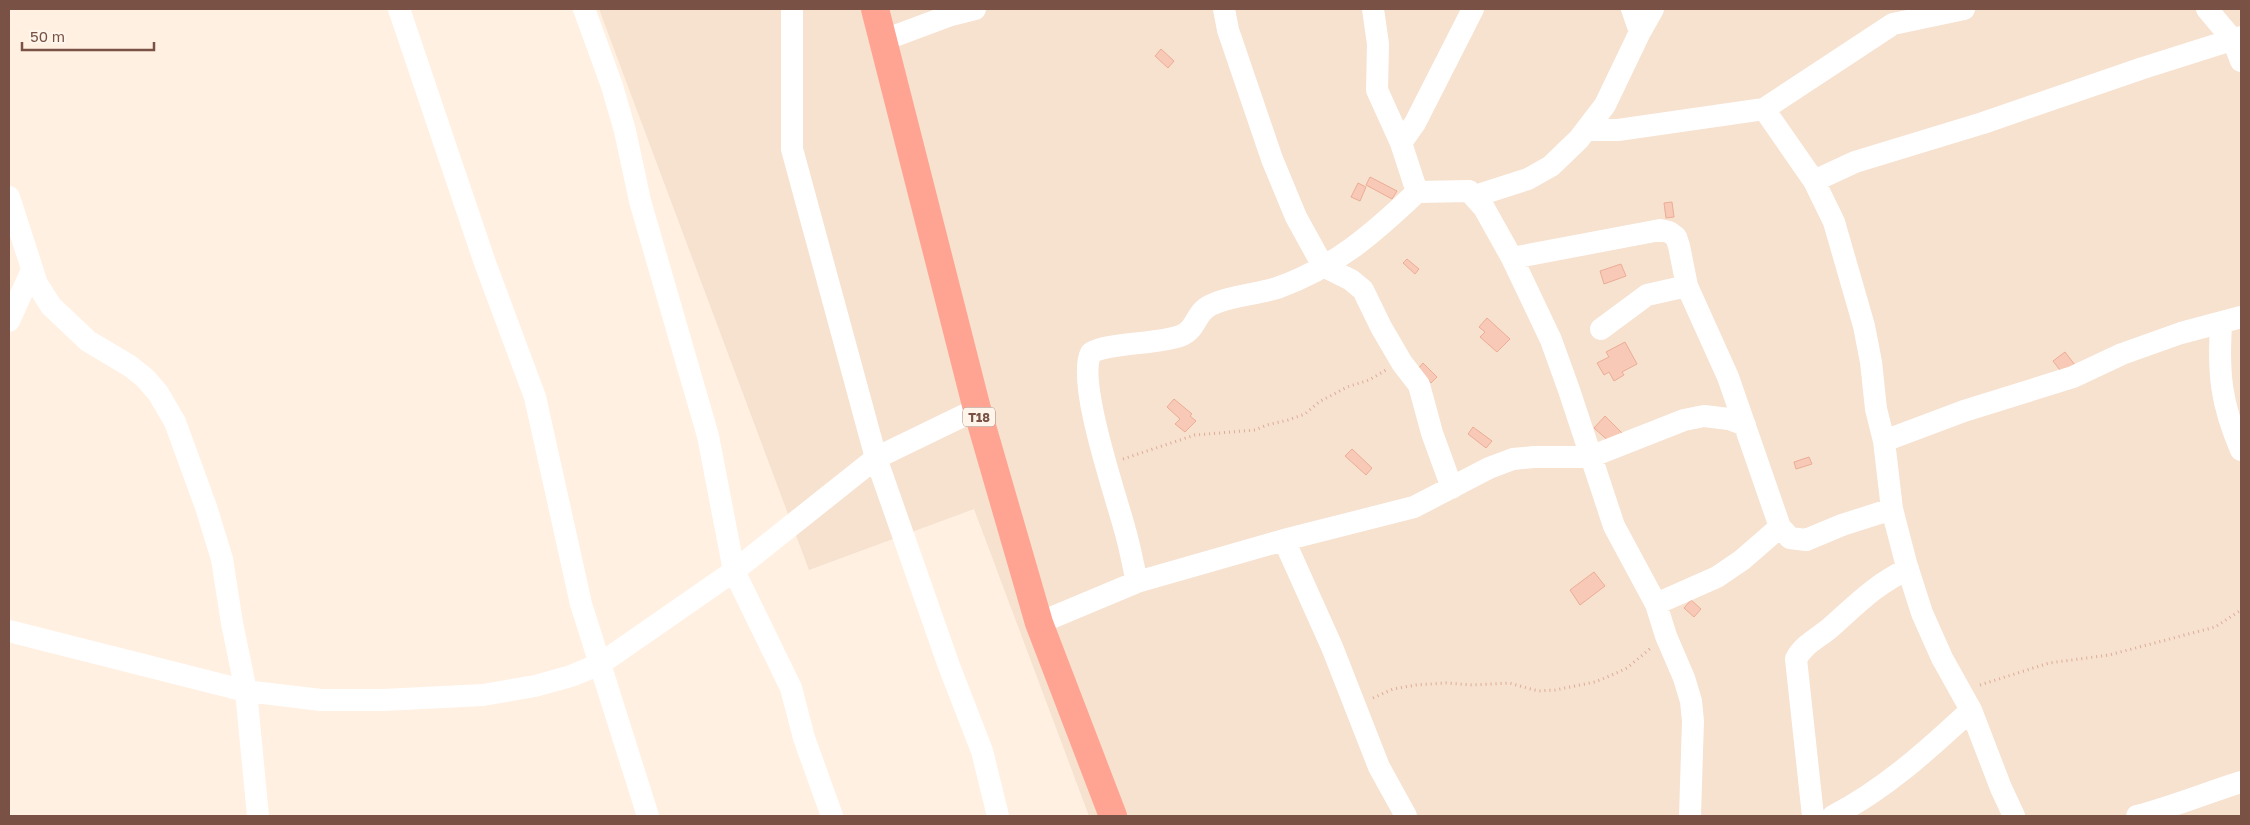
<svg xmlns="http://www.w3.org/2000/svg" width="2250" height="825" viewBox="0 0 2250 825" font-family="'Golos Text',sans-serif">
<style>
.residential{fill:#f7e1cf}
.building{fill:#f7c9b6;stroke:#ebad95}
.lines{fill:none;stroke-linecap:round;stroke-linejoin:round}
.path{stroke:#dcac99;stroke-width:3;stroke-dasharray:1 4;stroke-linecap:butt}
.minor{stroke:#fff;stroke-width:22}
.highway{stroke:#ffa392;stroke-width:28}
.labels{text-anchor:middle;dominant-baseline:central;stroke-width:4;stroke-linejoin:round;paint-order:stroke}
.shield{fill:#fff5ea;stroke:#a18376;stroke-width:1}
.shield-label{font-size:12px;font-weight:bold;fill:#795245}
</style>
<rect width="100%" height="100%" fill="#fff0e1"/>
<!-- residential -->
<path class="residential" d="M599,9H2241V816H1089L974,509L809,570Z"/>
<!-- building -->
<path class="building" d="M1161,49L1174,61L1168,68L1155,56Z
M1370,177L1397,191L1392,199L1366,185Z
M1358,183L1366,187L1360,201L1351,197Z
M1672,202L1674,217L1666,218L1664,203Z
M1407,259L1419,269L1415,274L1403,263Z
M1621,264L1626,276L1604,284L1600,271Z
M1487,318L1510,339L1497,352L1480,337L1485,332L1479,327Z
M1625,342L1637,364L1622,372L1624,375L1614,381L1609,372L1604,375L1597,363L1609,357L1606,352Z
M2065,352L2075,365L2063,374L2053,361Z
M1423,363L1437,377L1431,383L1417,370Z
M1174,399L1192,414L1190,416L1196,421L1185,432L1175,424L1180,419L1167,407Z
M1605,416L1623,434L1613,445L1594,428Z
M1473,427L1492,441L1486,448L1468,434Z
M1352,449L1372,468L1366,475L1345,456Z
M1809,457L1812,464L1796,469L1794,462Z
M1594,572L1605,586L1580,605L1570,590Z
M1691,600L1701,609L1694,617L1684,608Z"/>
<g class="lines">
<!-- path -->
<path class="path" d="M1123,459L1195,435L1255,430L1267,425L1288,420L1305,414L1319,402L1347,387L1369,380L1386,370
M1980,685L2049,663L2109,655L2215,627L2241,610
M1373,698L1393,689L1416,685L1446,683L1473,685L1509,683L1538,691L1555,690L1595,682L1612,675L1627,668L1652,647"/>
<!-- minor -->
<path class="minor" d="M399,9L485,263L535,397L581,604L648,816
M584,9L612,86L625,131L640,201L708,436L734,571L791,688L804,738L832,816
M792,9V149L876,458L949,666L982,751L998,816
M1224,9L1228,30L1272,159L1296,217L1323,266L1351,280L1363,290L1381,327L1402,363L1419,385L1432,433L1452,488
M1373,9L1378,44L1377,90L1401,143L1417,192L1469,191L1484,208L1512,258L1551,340L1569,390L1614,526L1656,604L1666,636L1684,678L1691,701L1693,721L1690,816
M2207,9L2233,40L2241,61
M1640,32L1653,9
M884,40L951,15L975,9
M1764,109L1814,181L1834,222L1864,326L1871,362L1876,409L1884,441L1892,509L1906,563L1922,613L1942,658L1971,710L2001,788L2014,816
M1586,130H1618L1764,109L1893,24L1964,9
M1401,143L1415,123L1473,9
M1814,181L1855,162L1983,123L2143,68L2241,37
M1475,196L1528,179L1551,166L1579,139L1605,105L1640,32L1632,9
M9,197L37,284L51,306L88,341L130,366L145,378L158,393L175,422L206,507L222,559L232,623L246,691L258,816
M1512,258L1660,230L1669,232L1676,237L1679,246L1687,286L1728,377L1780,527L1790,538L1806,540L1842,525L1892,509
M9,321L32,270
M2221,324C2218,374 2221,404 2241,450
M1601,329L1647,295L1687,286
M1884,441L1964,411L2073,377L2122,354L2181,333L2241,317
M1284,540L1332,647L1379,767L1406,816
M1137,582C1133,565 1130,547 1125,530C1116,496 1076,381 1091,353C1105,343 1159,344 1180,336C1197,330 1195,312 1211,305C1231,295 1255,295 1277,288C1334,268 1374,233 1417,192
M1656,604L1717,577L1742,560L1780,527
M1039,623L1137,582L1284,540L1414,507L1489,468L1513,459L1534,457H1590L1684,420L1704,416L1729,419L1745,425
M9,631L246,691L321,700H383L483,695L535,686L571,676L600,664L734,571L876,458L977,409
M1813,816L1796,659C1803,645 1818,638 1830,628C1857,604 1876,584 1908,569
M1833,816C1885,789 1928,750 1971,710
M2137,816C2172,807 2206,793 2241,782"/>
<!-- highway -->
<path class="highway" d="M875,9L977,409L1039,623L1113,816"/>
</g>
<g class="labels">
<!-- shield labels -->
<rect class="shield" x="963" y="407.5" width="32" height="19" rx="4"/>
<g class="shield-label">
<text x="979" y="417">T18</text>
</g>
</g>
<!-- border -->
<rect width="2250" height="825" fill="none" stroke="#795245" stroke-width="20"/>
<!-- scale -->
<path d="M22 42v8h132v-8" fill="none" stroke="#795245" stroke-width="2.5"/>
<text x="30" y="42" font-size="15" fill="#795245" stroke="#fff5ea" stroke-width="4" paint-order="stroke">50 m</text>
</svg>
